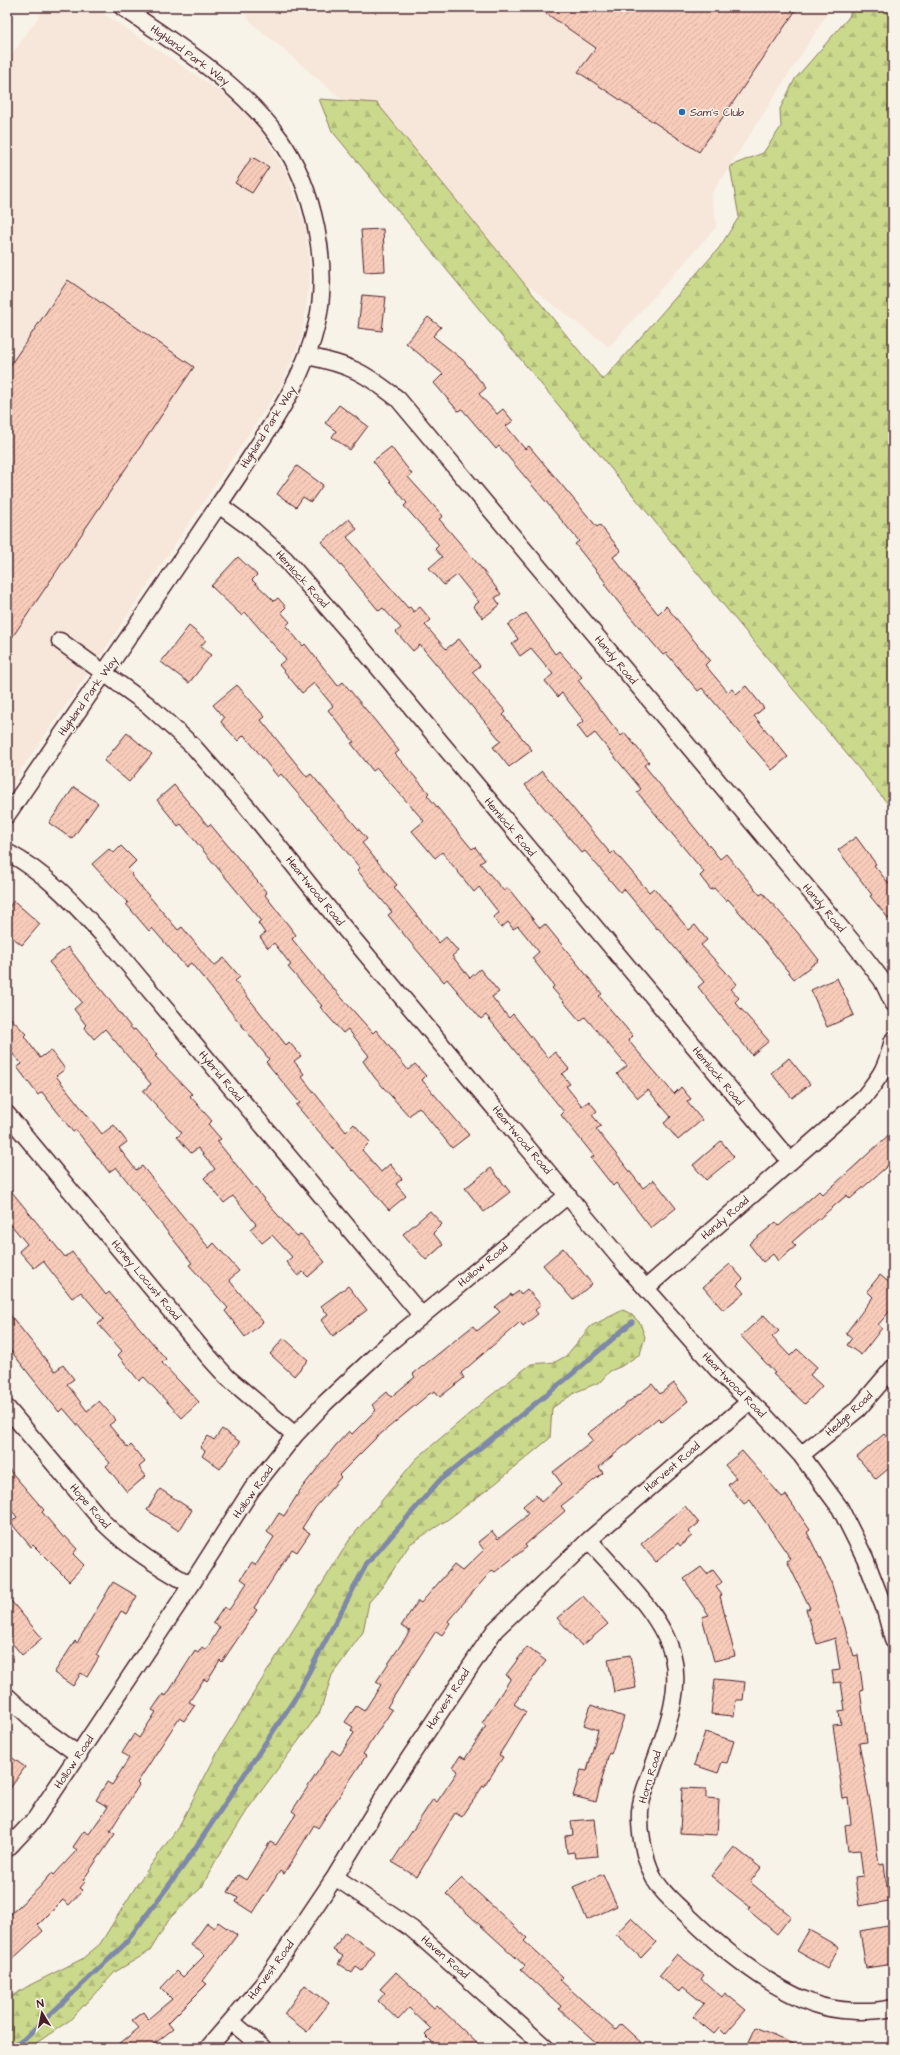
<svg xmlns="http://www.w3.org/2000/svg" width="900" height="2055" viewBox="0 0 900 2055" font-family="'Architects Daughter',sans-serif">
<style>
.built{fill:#f7e7da}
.forest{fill:url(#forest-firs);stroke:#8a7c5c}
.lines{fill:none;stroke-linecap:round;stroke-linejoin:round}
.stream{stroke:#7e88a8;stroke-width:5}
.building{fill:url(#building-hatch);stroke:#4a1f2b}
.minor-casing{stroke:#4a1f2b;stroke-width:19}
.minor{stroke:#f7f3e8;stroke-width:16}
.poi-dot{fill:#1f6fb2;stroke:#f7f3e8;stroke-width:1.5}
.labels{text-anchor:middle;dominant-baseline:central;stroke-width:3;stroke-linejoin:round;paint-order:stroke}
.street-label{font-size:11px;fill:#4a1f2b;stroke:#f7f3e8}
.poi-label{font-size:11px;fill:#4a1f2b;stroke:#f7f3e8;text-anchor:start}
</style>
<defs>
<pattern id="forest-firs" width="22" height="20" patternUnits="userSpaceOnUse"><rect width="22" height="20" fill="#cbd98c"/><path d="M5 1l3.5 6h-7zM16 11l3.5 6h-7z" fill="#b0ba79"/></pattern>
<pattern id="building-hatch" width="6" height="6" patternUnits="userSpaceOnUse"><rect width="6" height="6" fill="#f8ccba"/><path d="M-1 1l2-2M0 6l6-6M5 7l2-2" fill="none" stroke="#d6afa0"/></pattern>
</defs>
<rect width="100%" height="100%" fill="#f7f3e8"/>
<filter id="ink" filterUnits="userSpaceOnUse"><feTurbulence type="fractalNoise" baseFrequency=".025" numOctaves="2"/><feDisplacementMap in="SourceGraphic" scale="8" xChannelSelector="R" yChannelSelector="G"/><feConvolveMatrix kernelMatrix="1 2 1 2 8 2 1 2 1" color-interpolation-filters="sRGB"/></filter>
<g filter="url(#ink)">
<!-- built -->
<path class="built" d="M45,7H94L223,93L257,124L286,171L306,229L310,276L302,336L281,386L105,649L7,790V62Z
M239,7H832L711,195L717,226L609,347L461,235L364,118L251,22Z"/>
<!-- forest -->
<path class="forest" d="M852,7H893V810L332,131L319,99L377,103L603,380L719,248L739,217L730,166L763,153L781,127L780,109L795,79L849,17Z
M623,1310L631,1314L640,1323L645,1337L640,1354L620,1367L610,1371L600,1382L576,1392L552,1408L550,1438L496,1483L447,1520L410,1544L382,1587L369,1602L363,1632L332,1675L320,1712L250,1806L215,1862L202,1887L170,1918L150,1951L115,1972L70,2020L29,2048H7V1999L30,1985L82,1959L100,1944L138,1883L179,1826L223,1742L350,1539L416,1459L489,1397L531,1364L555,1362L566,1356L591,1326Z"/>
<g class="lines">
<!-- stream -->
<path class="stream" d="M7,2048L23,2040L125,1944L184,1865L294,1700L366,1565L440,1480L571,1375L632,1322"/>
</g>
<!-- building -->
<path class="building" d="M537,7H798L699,152L578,72L596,48Z
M252,157L269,167L252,193L235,183Z
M383,229L385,271L364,272L361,230Z
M68,280L194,367L7,645V370Z
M362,295L386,297L382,331L358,328Z
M428,317L441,327L433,336L463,360L486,388L479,394L497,414L503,409L513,421L506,426L525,449L529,446L597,527L600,525L621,551L613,557L658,614L666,606L710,660L705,665L728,692L732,689L736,694L746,686L764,708L754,716L788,757L772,770L702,688L698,691L666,653L663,655L627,613L604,584L606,583L575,544L579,541L499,446L496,449L462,409L458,411L434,383L443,374L406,343Z
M339,405L368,426L350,450L332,437L336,431L325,423Z
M391,447L412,474L408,477L443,516L439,519L478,564L501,594L495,598L500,605L483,618L473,606L479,602L457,575L444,585L429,568L442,557L435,549L439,545L404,506L407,503L373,461Z
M297,466L323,485L311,502L303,497L296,507L277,494Z
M349,519L357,529L347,537L408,608L410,607L414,612L420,607L431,620L425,625L446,649L459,639L480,666L472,672L506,712L503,715L532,750L509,767L493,747L501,741L420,645L413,651L396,632L401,628L383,608L379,611L322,542Z
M238,557L257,575L252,580L274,601L278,598L286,607L281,612L290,622L286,626L303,646L305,644L338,686L343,682L377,723L399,751L395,754L429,793L427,795L472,849L475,847L485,860L480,863L504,891L508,888L540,928L545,924L602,994L599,996L633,1036L628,1040L674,1094L681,1087L691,1099L687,1102L702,1120L678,1140L664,1123L671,1117L648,1090L638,1098L617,1074L627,1066L585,1017L580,1021L552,988L554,986L532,958L539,952L518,926L513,929L508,922L501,928L493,917L499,913L479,887L474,892L442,852L435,858L412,831L424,821L377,768L373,771L351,743L354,742L328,710L333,706L314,683L302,693L279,665L286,659L245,612L242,616L211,586Z
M526,613L555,654L559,651L582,677L578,680L621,736L625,733L649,762L644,765L720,859L726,854L760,895L763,893L798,933L819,960L794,979L763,940L728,899L726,901L714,888L711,890L700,876L704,872L637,792L641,789L595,733L587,739L577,726L584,721L562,693L558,697L545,681L553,674L531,648L520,656L512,644L518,639L508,625Z
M189,626L206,640L200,647L211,655L189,683L161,662Z
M237,685L265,717L261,720L307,777L311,774L367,839L362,843L397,885L394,887L439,943L446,937L458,951L452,956L470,978L480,969L499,992L492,997L509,1018L513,1014L548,1058L555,1052L569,1069L562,1074L570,1084L566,1086L582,1106L589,1101L597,1111L592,1115L601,1126L596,1129L643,1188L654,1180L676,1208L651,1228L616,1183L613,1186L591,1158L594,1156L561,1115L564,1112L486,1015L481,1019L447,979L444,982L410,942L388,915L392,912L357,870L360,868L328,829L281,774L278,777L244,735L238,741L221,722L224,718L213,705Z
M127,733L152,754L129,782L104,761Z
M542,771L611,854L614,851L649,892L654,888L689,930L695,925L707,940L701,945L737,984L731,989L739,998L735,1002L769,1041L752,1055L698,987L704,982L658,928L657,929L624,889L620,892L585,851L582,853L525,785Z
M174,785L208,826L210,824L267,893L265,895L296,935L292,939L325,979L373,1033L376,1030L408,1070L415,1064L426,1076L422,1080L469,1135L452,1148L419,1107L409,1116L375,1078L363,1061L369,1056L348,1029L343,1033L320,1007L322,1006L288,967L291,965L274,943L268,948L260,937L265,933L258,923L261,920L181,824L178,826L157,800Z
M74,787L98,803L72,839L49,823Z
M856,837L876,864L874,865L893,889V924L870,896L872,895L838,850Z
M121,846L136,861L128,869L133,874L131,875L178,930L182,927L214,966L224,958L240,977L235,981L286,1045L289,1042L301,1056L294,1061L304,1074L301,1076L346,1132L354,1124L370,1142L362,1150L381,1172L390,1164L402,1179L396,1184L406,1196L389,1210L354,1170L353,1171L296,1105L300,1103L266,1062L269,1059L191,963L186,967L152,928L149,931L126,904L128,903L92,864L109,849L114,853Z
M14,901L40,924L22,945L7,933V909Z
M68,947L133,1030L135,1029L157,1055L155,1056L192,1094L190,1096L212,1121L208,1124L221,1139L217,1141L263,1198L297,1237L301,1234L325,1262L308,1277L303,1272L298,1276L286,1262L292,1257L272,1235L262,1243L250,1229L256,1224L233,1196L224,1203L204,1178L215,1169L198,1148L191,1153L177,1137L182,1133L143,1091L151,1084L105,1029L94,1039L84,1027L86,1025L74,1009L82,1002L49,962Z
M837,978L854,1015L827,1027L811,990Z
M7,1014L26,1034L24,1036L40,1058L51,1050L65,1069L56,1076L102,1134L114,1125L127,1142L119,1148L136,1170L142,1166L209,1248L214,1243L239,1271L229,1280L263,1322L245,1337L225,1311L228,1308L189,1265L192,1263L116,1167L109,1172L76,1130L73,1132L42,1092L38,1095L17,1067L22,1064L7,1048Z
M789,1058L810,1084L792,1098L771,1073Z
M893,1131V1161L850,1199L847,1195L792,1242L796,1246L778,1261L773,1254L763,1262L749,1244L776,1222L779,1226L819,1191L823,1195Z
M721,1141L734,1157L706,1180L693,1165Z
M491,1168L510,1192L484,1212L465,1188Z
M7,1186L65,1257L72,1252L106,1295L109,1292L166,1359L162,1363L199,1402L182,1418L144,1377L139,1381L118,1355L122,1351L98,1324L104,1319L81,1292L72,1298L43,1261L34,1268L19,1251L27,1244L7,1220Z
M430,1211L442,1224L433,1233L443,1245L426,1260L403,1234Z
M563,1248L592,1284L573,1300L543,1265Z
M730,1264L743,1279L737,1285L744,1293L723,1310L703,1287Z
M880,1275L893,1286V1307L878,1325L882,1328L861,1355L847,1345L852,1338L846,1333L873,1297L867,1291Z
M348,1286L367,1310L333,1336L321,1320L328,1315L321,1306Z
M527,1289L541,1305L535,1310L538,1314L523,1326L520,1322L461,1373L464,1378L440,1397L435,1391L429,1394L377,1437L339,1475L341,1477L315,1508L302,1528L310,1533L297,1552L292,1549L254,1608L257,1610L222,1662L220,1660L207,1681L204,1679L189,1702L195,1705L184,1721L179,1718L137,1783L139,1785L110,1831L115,1834L83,1880L85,1882L80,1888L83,1890L69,1905L63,1900L38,1925L43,1931L7,1964V1917L39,1888L52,1873L54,1875L77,1850L73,1847L84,1831L89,1834L108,1807L96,1800L107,1782L112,1785L129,1758L122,1753L134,1734L139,1738L156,1712L152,1710L163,1694L166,1696L195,1651L198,1653L202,1647L206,1650L220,1627L213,1623L224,1607L229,1610L247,1583L241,1579L252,1562L256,1565L274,1537L267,1532L279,1513L284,1516L301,1489L336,1445L349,1431L352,1434L376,1410L372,1405L387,1392L391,1397L415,1377L413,1374L473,1326L477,1331L500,1312L495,1307L511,1294L512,1296L519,1291L521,1294Z
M7,1311L55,1371L63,1365L74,1379L67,1384L87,1411L99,1401L116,1420L109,1425L128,1448L131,1445L145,1462L139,1467L146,1476L127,1492L106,1466L110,1463L63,1408L59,1412L7,1346Z
M764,1315L779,1331L772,1337L790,1356L797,1349L817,1367L810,1375L822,1386L805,1404L773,1374L775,1373L741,1336Z
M284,1338L308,1360L294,1376L270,1354Z
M674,1383L688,1401L662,1422L658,1418L599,1467L603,1473L561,1506L565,1511L525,1545L527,1547L495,1572L492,1570L448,1621L450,1623L442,1635L436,1631L387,1707L392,1710L363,1754L366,1756L318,1828L314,1825L284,1874L280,1871L253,1913L236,1902L238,1898L228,1892L238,1875L246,1880L270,1842L276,1845L296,1814L292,1811L332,1750L340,1755L354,1733L351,1730L353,1727L345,1722L356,1706L364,1711L381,1685L376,1682L410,1631L401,1626L418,1601L421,1603L454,1565L462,1571L484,1550L478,1542L492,1531L498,1539L524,1518L528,1513L523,1506L536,1495L541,1502L562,1484L553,1472L593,1441L587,1434L652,1384L660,1394Z
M222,1429L240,1442L220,1469L202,1456L205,1451L200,1447L208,1436L214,1440Z
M884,1434L893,1444V1465L876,1479L857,1457Z
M742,1451L782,1497L786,1495L810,1530L807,1532L830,1579L854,1656L858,1655L863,1689L860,1690L867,1742L859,1743L872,1812L879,1865L884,1864L889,1901L859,1906L855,1877L863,1876L860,1850L848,1851L845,1825L851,1824L848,1798L843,1799L833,1725L841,1724L839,1711L845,1710L841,1682L834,1683L832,1671L840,1670L835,1638L817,1644L806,1609L810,1608L787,1561L791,1559L750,1500L744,1504L728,1485L736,1478L725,1465Z
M7,1467L44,1510L42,1512L64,1538L65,1536L77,1549L73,1554L84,1565L69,1581L33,1545L31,1547L11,1523L17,1517L7,1505Z
M160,1489L192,1510L179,1531L147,1510Z
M685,1506L699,1523L688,1532L692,1536L680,1546L678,1543L656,1562L641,1544Z
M701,1567L707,1574L713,1570L722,1582L716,1587L722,1595L720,1596L735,1656L714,1661L702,1617L709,1615L684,1579Z
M113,1582L137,1596L127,1614L121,1611L96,1655L99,1657L87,1677L81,1673L73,1686L54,1673L75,1641L77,1643Z
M7,1596L42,1638L22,1655L7,1637Z
M583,1596L608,1624L582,1646L557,1618Z
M527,1647L546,1661L514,1704L526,1712L499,1755L503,1757L484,1787L483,1786L462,1817L455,1813L417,1877L392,1862L433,1799L437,1802L458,1771L453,1767L460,1756L465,1759L486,1726L482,1723L511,1678L506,1675Z
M630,1655L636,1688L614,1692L608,1659Z
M715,1679L745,1682L743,1700H736L734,1716L711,1714Z
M591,1705L624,1717L611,1754L609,1753L596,1802L573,1796L581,1770L587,1771L598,1730L584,1725Z
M705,1732L734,1741L727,1763L722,1762L718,1773L694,1765Z
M7,1754L25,1767L7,1793Z
M682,1788L706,1789V1798L719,1799L717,1835L680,1833Z
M594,1819L598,1856L575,1858L574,1852L567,1853L565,1836L573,1835L571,1821Z
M734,1847L761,1868L750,1882L791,1916L777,1934L748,1910L750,1907L711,1876Z
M603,1874L617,1906L587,1920L573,1887Z
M462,1878L527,1938L524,1941L563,1977L560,1980L612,2027L616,2030L621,2024L647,2048H602L559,2009L561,2006L521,1970L525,1966L446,1894Z
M631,1918L656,1942L641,1958L616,1934Z
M218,1922L237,1935L203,1981L207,1984L168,2023L173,2029L149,2048H114L139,2028L132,2020L143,2012L148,2019L172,1999L161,1988L177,1971L183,1977L205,1955L191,1945L207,1923L214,1928Z
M893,1925V1964L866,1968L860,1931Z
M809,1930L839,1947L827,1968L797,1951Z
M345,1932L375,1952L362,1971L356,1967L352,1973L338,1964L343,1956L333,1950Z
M677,1954L704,1975L701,1979L722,1997L725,1993L746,2010L725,2034L719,2028L714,2034L693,2017L704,2004L683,1987L679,1992L659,1976Z
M396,1972L434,2008L437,2005L482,2048H438L425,2035L431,2029L409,2008L398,2020L378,2001L385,1993L380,1989Z
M305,1985L329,2003L307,2032L284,2014Z
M756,2027L803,2048H746Z"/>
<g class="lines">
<!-- minor casing -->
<g class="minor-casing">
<path id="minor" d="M307,356C350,365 364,372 398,399L855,945L882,980L893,1003
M219,505L253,530L285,559L347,630L790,1161
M60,641L148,705L193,746L247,807L340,923L628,1268L723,1376L766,1417L801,1455L840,1508L865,1558L885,1610L893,1640
M7,815C70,722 134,630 197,537C215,510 234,483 252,455C279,414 306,372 317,323C330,266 314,187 280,139C239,82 179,46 122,7
M7,852C51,876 78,908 111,944L422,1316
M7,1114L207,1355L227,1377L295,1435
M646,1288L864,1097C882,1074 886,1068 893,1040
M7,1408L104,1523C130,1549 159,1567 191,1585
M801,1455L858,1409L893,1368
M589,1540C617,1573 663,1614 673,1657C682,1696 663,1737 651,1773C646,1785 641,1798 640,1811C639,1831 644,1858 653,1876C660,1891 674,1902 685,1913C722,1949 765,1985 814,2004C837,2012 869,2013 893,2008
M7,1696L42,1728L79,1755
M7,1849L36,1818L191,1585L252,1489L295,1435L325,1403L389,1343L568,1195
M335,1877L412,1929L546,2048
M232,2022L263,2048
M208,2048L263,1984L335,1877L386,1793L495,1630L589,1540L749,1402"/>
</g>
<!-- minor -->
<use href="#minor" class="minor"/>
</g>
</g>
<!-- markers -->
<circle class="poi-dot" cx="682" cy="112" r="4"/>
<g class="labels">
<!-- street labels -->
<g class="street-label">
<text transform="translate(190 55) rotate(36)">Highland Park Way</text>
<text transform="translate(268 427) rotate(-58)">Highland Park Way</text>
<text transform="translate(302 579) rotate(48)">Hemlock Road</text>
<text transform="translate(616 660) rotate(50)">Handy Road</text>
<text transform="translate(88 696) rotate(-55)">Highland Park Way</text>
<text transform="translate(510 827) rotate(50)">Hemlock Road</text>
<text transform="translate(315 891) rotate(51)">Heartwood Road</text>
<text transform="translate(824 908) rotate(50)">Handy Road</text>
<text transform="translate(221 1076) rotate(50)">Hybrid Road</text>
<text transform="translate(718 1076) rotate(50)">Hemlock Road</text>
<text transform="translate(522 1140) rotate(50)">Heartwood Road</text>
<text transform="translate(725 1218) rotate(-41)">Handy Road</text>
<text transform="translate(483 1265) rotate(-40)">Hollow Road</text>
<text transform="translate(146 1280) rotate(50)">Honey Locust Road</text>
<text transform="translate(734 1385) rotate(46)">Heartwood Road</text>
<text transform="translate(849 1414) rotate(-43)">Hedge Road</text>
<text transform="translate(672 1467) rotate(-41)">Harvest Road</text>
<text transform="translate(253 1492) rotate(-55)">Hollow Road</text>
<text transform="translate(90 1506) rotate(49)">Hope Road</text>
<text transform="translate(448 1699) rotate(-57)">Harvest Road</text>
<text transform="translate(74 1762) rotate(-56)">Hollow Road</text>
<text transform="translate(650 1777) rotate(-73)">Horn Road</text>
<text transform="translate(445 1957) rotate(41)">Haven Road</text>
<text transform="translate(271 1970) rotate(-54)">Harvest Road</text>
</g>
<!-- poi labels -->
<g class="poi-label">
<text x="690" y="112">Sam's Club</text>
</g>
</g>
<!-- margin -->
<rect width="900" height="2055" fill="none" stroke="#f7f3e8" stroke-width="24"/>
<rect x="12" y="12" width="876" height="2031" fill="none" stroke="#4a1f2b" stroke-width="1.5" filter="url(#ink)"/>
<!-- north arrow -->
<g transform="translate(42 2013) rotate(350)" stroke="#f7f3e8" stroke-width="3" paint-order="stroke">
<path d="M0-3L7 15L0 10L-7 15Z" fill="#4a1f2b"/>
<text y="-6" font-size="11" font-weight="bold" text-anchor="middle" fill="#4a1f2b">N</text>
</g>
</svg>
